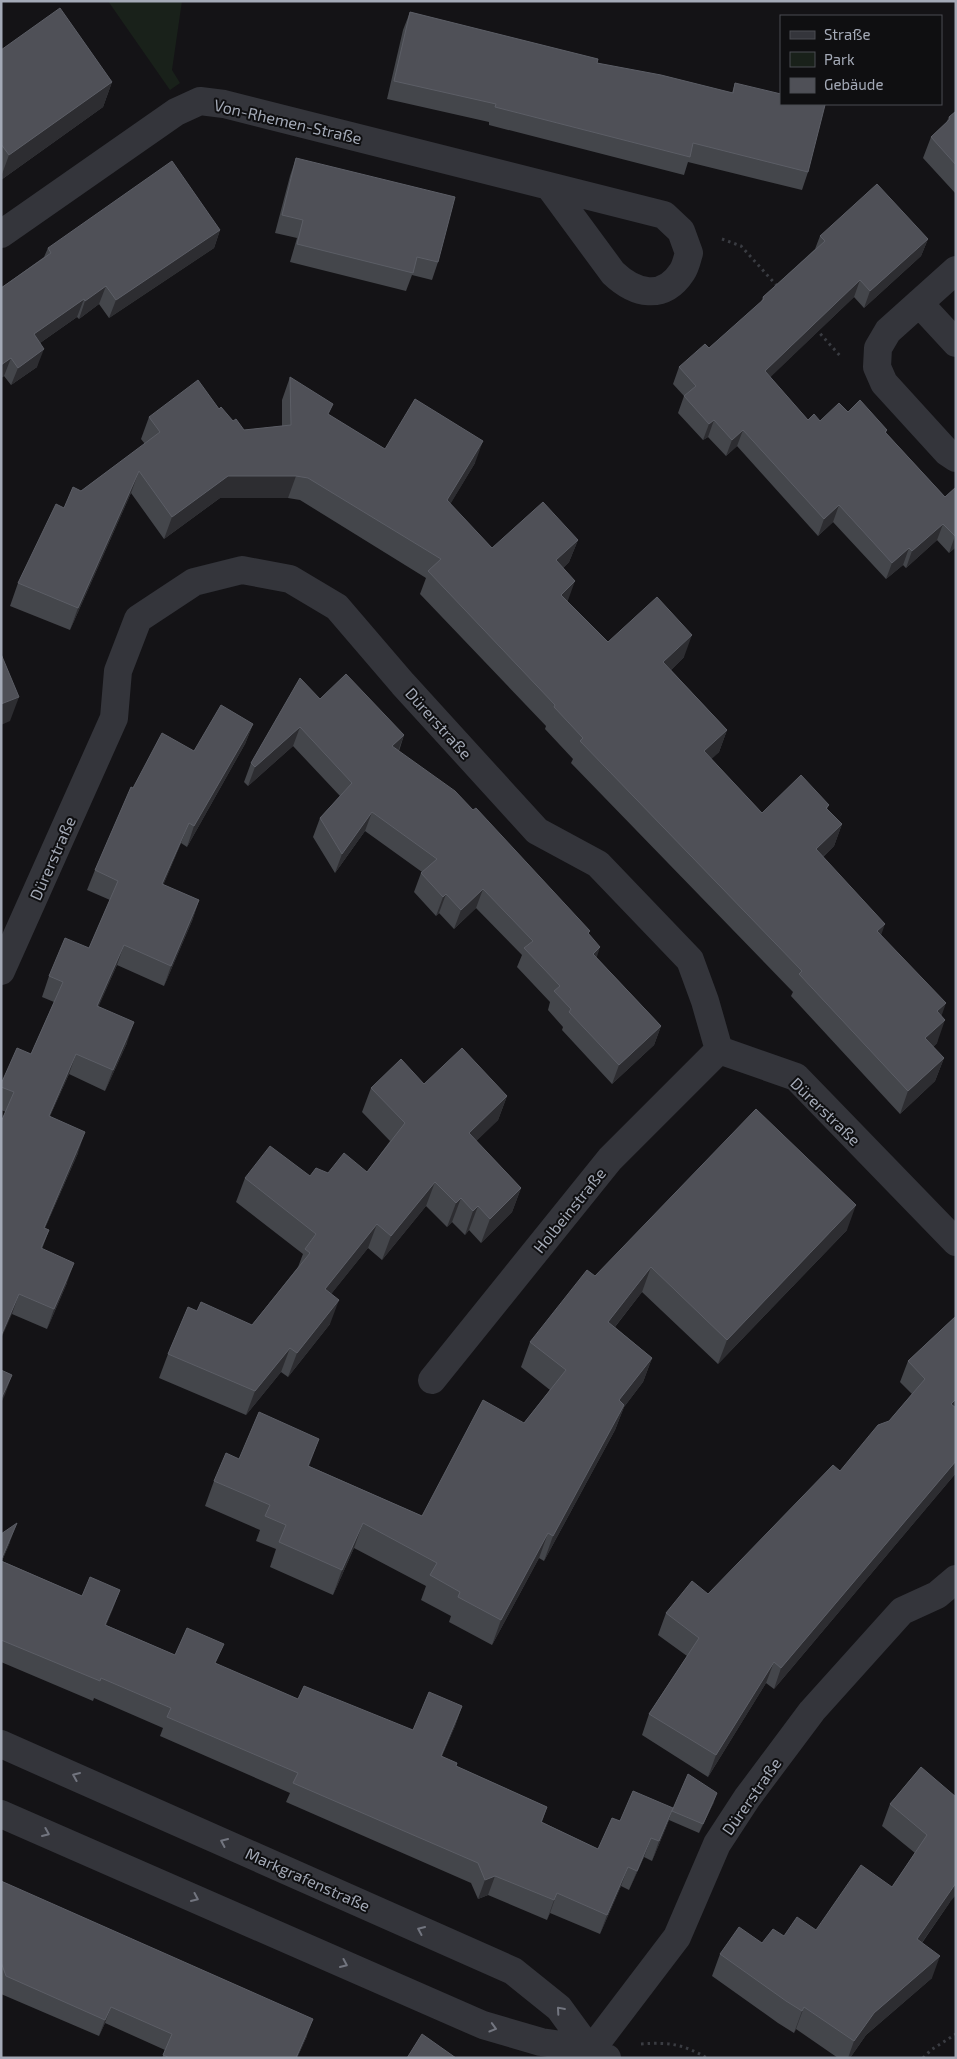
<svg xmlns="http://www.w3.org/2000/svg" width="957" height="2059" viewBox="0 0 957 2059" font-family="'Exo 2',sans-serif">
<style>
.green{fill:#19211a}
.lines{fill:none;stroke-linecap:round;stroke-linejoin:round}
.path{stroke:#3a3c42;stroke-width:3;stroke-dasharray:2.5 4;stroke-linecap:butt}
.minor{stroke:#34353b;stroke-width:28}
.wall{fill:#44464b}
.shaded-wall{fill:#2d2d31}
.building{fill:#4f5057;stroke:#5c5e66}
.oneway{stroke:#72757f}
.labels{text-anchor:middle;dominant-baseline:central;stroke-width:4;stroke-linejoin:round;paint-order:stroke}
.street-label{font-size:16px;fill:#a4aab7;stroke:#0f0f11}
</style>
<rect width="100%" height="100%" fill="#141316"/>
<!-- green -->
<path class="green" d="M108,1H182L172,70L180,83L170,90Z"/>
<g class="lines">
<!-- path -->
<path class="path" d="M722,239L741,246L778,287
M816,329L842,358
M641,2044C669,2042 683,2044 707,2058
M923,2058L931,2050L956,2034"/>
<!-- minor -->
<path class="minor" d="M1,234L176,112L200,101L224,104L664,215L681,231L689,253C687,259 686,266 682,272C663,301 635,294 613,273L549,186
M956,270L888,331L878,348L877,367L884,383L947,452L956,458
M919,303L956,343
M1,971L114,718L118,671L138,619L194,582L242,570L290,579L337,607L403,684L537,831L598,864L690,960L705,1001L719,1050L796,1077L956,1242
M432,1380L610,1159L719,1050
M1,1744L513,1971L559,2008L589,2049
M1,1814L483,2025L541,2042L589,2049L607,2058
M585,2058L677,1937L717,1844L747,1798L812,1711L902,1611L937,1595L956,1579"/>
</g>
<!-- wall -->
<path class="wall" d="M410,12L597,63L732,93L735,83L808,172L802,190L688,162L684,175L489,125V122L387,99L403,30Z
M1,50L112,82L103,107L1,180Z
M956,111V194L923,158L931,137L946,123L949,117Z
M296,158L438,262L432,280L412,275L406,291L290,262L297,238L275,233L290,176Z
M220,230L214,248L109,318L99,304L79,319L77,317L40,343L37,367L11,385L4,376L1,378V288L44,257L48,248Z
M820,236L928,239L921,256L864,308L854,297L770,377L808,420L820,421L848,412L887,430L886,433L945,497L956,487V547L949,553L937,540L906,568L903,565L886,579L833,522L818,536L737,446L726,456L708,437L703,440L678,413L684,396L673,384L679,367L709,348L761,302L763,297L815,249Z
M290,377L329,415L385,449L475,463L450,504L492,548L578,540L569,562L563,568L568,602L608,642L684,657L671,670L727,730L719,752L711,759L762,813L829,805L827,809L842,824L834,846L823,857L941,1016L937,1043L933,1047L944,1058L935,1081L900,1114L791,996L793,992L571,763L573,759L545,729L546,726L420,594L426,578L300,500L288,498H220L164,539L131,493L70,630L10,606L18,583L64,508L81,491L145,444L141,439L149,417L219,409L233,421L244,430L282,426V400Z
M320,699L404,735L399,751L590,931L588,934L597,958L661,1026L654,1045L612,1084L562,1030L563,1027L548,1010L550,1002L517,967L522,955L476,908L454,929L439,913L436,916L414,892L421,873L422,872L365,831L335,873L313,837L320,818L340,796L293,746L248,786L244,782L251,763Z
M253,724L245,744L187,847L181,843L163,885L199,900L192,921L164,986L117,965L98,1007L127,1043L105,1091L69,1074L50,1116L78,1153L45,1228L49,1230L42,1249L67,1283L47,1329L12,1314L6,1112L1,1110V1084L31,1054L54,1002L42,997L49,976L89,948L110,900L87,890L95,870L133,788L194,751Z
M424,1084L507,1096L498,1120L476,1141L521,1188L512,1212L481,1243L469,1230L465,1235L452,1222L447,1227L426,1206L382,1260L368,1248L331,1294L330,1324L288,1377L281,1372L246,1415L159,1378L168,1354L197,1311L252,1325L298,1267L303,1254L236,1202L245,1178L310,1176L328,1173L367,1172L390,1141L362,1112L371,1088Z
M847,1230L718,1364L642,1292L615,1327L652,1358L643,1382L624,1407L615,1430L544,1561L539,1558L492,1645L449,1622L451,1616L421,1600L426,1586L354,1548L333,1595L270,1567L276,1549L256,1541L260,1530L205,1506L214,1481L239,1459L309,1466L422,1516L524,1423L550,1390L521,1367L530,1342L595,1276Z
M956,1316V1473L774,1689L766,1683L708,1777L642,1735L649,1714L687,1656L658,1635L666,1613L708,1594L840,1471L889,1421L912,1394L900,1382L908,1361Z
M1,1534L10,1542L2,1561L82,1596L120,1590L106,1625L175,1655L216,1664L298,1699L413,1730L462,1706L455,1726L442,1756L456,1766L547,1807L542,1822L598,1849L620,1821L673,1808L714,1802L699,1833L669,1820L652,1861L644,1857L629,1890L621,1886L600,1934L550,1913L547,1920L488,1895L478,1899L471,1883L286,1802L290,1793L160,1736L163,1728L94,1698L93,1701L1,1662Z
M921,1767L950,1902L922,1943L932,1978L866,2035L850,2058H838L796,2029L794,2033L778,2023L712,1976L720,1954L762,1943L784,1936L816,1930L892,1887L915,1853L882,1826L890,1804Z
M1,1881L307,2036L297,2058H162L165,2050L105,2023L99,2036L1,1994Z"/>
<!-- shaded-wall -->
<path class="shaded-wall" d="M112,82L103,107L1,180V177L9,155Z
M220,230L214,248L109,318L116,300Z
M928,239L921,256L864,308L870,291Z
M860,280L854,297L759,388L765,371Z
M106,286L99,304L79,319L85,301Z
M84,299L77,317L27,352L34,334Z
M44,349L37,367L11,385L18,368Z
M11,358L4,376L1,378V365Z
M714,420L708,437L703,440L709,424Z
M743,430L737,446L726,456L732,440Z
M483,441L475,463L439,523L447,500Z
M139,471L131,493L70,630L78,608Z
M228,476H296L288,498H220L164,539L172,517Z
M839,505L833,522L818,536L824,519Z
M943,524L937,540L906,568L912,551Z
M956,535V547L949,553L955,536Z
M578,540L569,562L548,583L556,560Z
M909,548L903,565L886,579L892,563Z
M575,581L567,603L561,595Z
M692,635L684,657L655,685L663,662Z
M19,697L10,721L1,725V704Z
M253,724L245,744L187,847L194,826Z
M300,727L293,746L248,786L255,767Z
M727,730L719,752L696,774L704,751Z
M404,735L397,754L392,746Z
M372,812L365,831L335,873L342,854Z
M189,823L181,843L155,905L162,884Z
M842,824L834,846L807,871L816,849Z
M483,889L476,908L454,929L461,910Z
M446,894L439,913L436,916L443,897Z
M199,900L192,921L164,986L171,966Z
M885,924L877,947V931Z
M124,945L117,965L90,1026L97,1006Z
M600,947L594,966L593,954Z
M946,1003L938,1026L937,1011Z
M945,1020L937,1043L917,1061L925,1038Z
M134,1022L127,1043L105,1091L113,1070Z
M661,1026L654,1045L612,1084L619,1065Z
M76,1054L69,1074L41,1136L49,1116Z
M944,1058L935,1081L900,1114L908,1091Z
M507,1096L498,1120L460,1157L469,1133Z
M85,1132L78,1153L36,1248L44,1228Z
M435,1182L426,1206L382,1260L391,1236Z
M521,1188L512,1212L481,1243L490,1219Z
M461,1198L452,1222L447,1227L456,1203Z
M856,1205L847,1230L718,1364L727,1340Z
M478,1206L469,1230L465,1235L473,1211Z
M377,1224L368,1248L316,1313L325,1289Z
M74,1263L67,1283L47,1329L54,1309Z
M651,1267L642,1292L599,1347L608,1322Z
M19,1294L12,1314L1,1339V1336Z
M339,1300L330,1324L288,1377L297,1353Z
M290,1348L281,1372L246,1415L255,1391Z
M652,1358L643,1382L624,1407L615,1430L544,1561L553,1536L619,1400Z
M12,1375L5,1395L1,1403V1399Z
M956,1399V1413L951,1404Z
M319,1439L310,1464L299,1491L308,1466Z
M956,1461V1473L774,1689L781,1668Z
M17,1523L10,1542L1,1563V1560Z
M363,1523L354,1548L333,1595L342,1570Z
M548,1533L539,1558L492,1645L501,1620Z
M120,1590L113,1609L98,1644L105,1625Z
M774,1662L766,1683L708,1777L716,1755Z
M462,1706L455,1726L433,1775L441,1756Z
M717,1793L714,1802L699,1833L703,1824Z
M673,1808L666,1828L652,1861L659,1841Z
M651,1838L644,1857L629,1890L637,1871Z
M628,1867L621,1886L600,1934L607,1915Z
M495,1876L488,1895L478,1899L485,1880Z
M956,1883V1895L950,1902L909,1961L917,1939Z
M557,1893L550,1913L547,1920L554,1900Z
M940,1956L932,1978L866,2035L850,2058H848L854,2041L874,2013Z
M111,2007L105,2023L99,2036L105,2020Z
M804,2007L796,2029L794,2033L802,2011Z
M313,2019L307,2036L297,2058H296Z"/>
<!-- building -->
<path class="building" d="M60,8L112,82L9,155L1,144V50Z
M410,12L598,59L597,63L661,75L733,93L735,83L781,94V104H820L825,105L808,172L693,143L690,157L495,107L496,104L394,81Z
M956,111V165L931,137L950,119L949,117Z
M296,158L455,197L438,262L417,257L413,273L297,244L303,220L282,215Z
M172,161L220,230L116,300L106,286L85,301L84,299L34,334L44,349L18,368L11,358L1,365V288L51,253L48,248Z
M877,184L928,239L870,291L860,280L765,371L808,420L814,414L820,421L839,403L848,412L860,400L887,430L885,432L945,497L956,487V535L955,536L943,524L912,551L909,548L892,563L839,505L824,519L743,430L732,440L714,420L709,424L684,396L696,386L679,367L705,344L709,348L764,299L763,297L825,241L820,236Z
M290,377L333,404L328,414L385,449L415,399L483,441L447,500L492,548L543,502L578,540L556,560L575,581L561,595L608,642L657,597L692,635L663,662L727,730L704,751L762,813L801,775L829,805L826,808L842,824L816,849L885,924L877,931L946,1003L937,1011L945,1020L925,1038L944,1058L908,1091L799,974L802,971L580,741L583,738L554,707L555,705L428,571L441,559L308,478L296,476H228L172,517L139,471L78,608L18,583L56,504L64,508L73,487L81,491L160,432L149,417L198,380L219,409L221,407L233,421L236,419L244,430L291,425Z
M1,654L19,697L1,704Z
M346,674L404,735L392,746L455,791L473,810L476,808L590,931L588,933L600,947L593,954L661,1026L619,1065L569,1012L571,1009L554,991L560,986L524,948L533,941L483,889L461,910L446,894L443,897L421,873L437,859L372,812L342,854L320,818L352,783L300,727L255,767L251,763L300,678L320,699Z
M221,705L253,724L194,826L189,823L162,884L199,900L171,966L124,945L97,1006L134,1022L113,1070L76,1054L49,1116L85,1132L44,1228L49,1230L41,1248L74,1263L54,1309L19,1294L1,1336V1122L14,1092L1,1087V1084L17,1048L31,1054L63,982L49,976L65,938L89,948L118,881L95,870L131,787L133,788L162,733L194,751Z
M462,1048L507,1096L469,1133L521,1188L490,1219L478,1206L473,1211L461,1198L456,1203L435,1182L391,1236L377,1224L325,1289L339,1300L297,1353L290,1348L255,1391L168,1354L188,1307L197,1311L201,1302L252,1325L310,1253L305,1249L316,1234L245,1178L270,1146L310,1176L316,1168L328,1173L344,1153L367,1172L405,1123L371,1088L401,1059L424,1084Z
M756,1109L856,1205L727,1340L651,1267L608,1322L652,1358L619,1400L624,1405L553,1536L548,1533L501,1620L458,1597L460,1592L430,1575L437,1563L363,1523L342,1570L279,1542L286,1525L265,1516L270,1505L214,1481L226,1453L239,1459L259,1412L319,1439L308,1466L422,1516L483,1400L524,1423L566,1370L530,1342L587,1270L595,1276Z
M956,1316V1399L951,1404L956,1408V1461L781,1668L774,1662L716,1755L649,1714L699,1638L666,1613L692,1581L708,1594L833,1465L840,1471L878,1425L889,1421L925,1379L908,1361Z
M1,1370L12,1375L1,1399Z
M17,1523L1,1560V1534Z
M1,1561L82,1596L90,1577L120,1590L105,1625L175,1655L187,1628L224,1644L215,1663L298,1699L304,1686L413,1730L429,1692L462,1706L441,1756L457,1763L456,1766L547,1807L541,1822L598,1849L612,1818L620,1821L633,1791L673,1808L659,1841L651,1838L637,1871L628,1867L607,1915L557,1893L554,1900L495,1876L485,1880L478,1863L293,1783L298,1773L167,1717L171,1708L101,1678L100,1681L1,1640Z
M921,1767L956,1797V1883L917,1939L940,1956L874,2013L854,2041L804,2007L802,2011L786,2001L720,1954L739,1927L762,1943L773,1929L784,1936L797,1917L816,1930L861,1865L892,1887L927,1835L890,1804Z
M688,1774L717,1793L703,1824L672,1811Z
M1,1881L313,2019L296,2058H170L163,2055L172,2034L111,2007L105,2020L6,1976L1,1962Z
M422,2034L456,2058H407Z"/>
<!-- one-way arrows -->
<defs><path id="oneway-chevron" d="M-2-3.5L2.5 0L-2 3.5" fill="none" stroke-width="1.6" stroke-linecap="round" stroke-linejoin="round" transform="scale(1.25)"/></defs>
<g class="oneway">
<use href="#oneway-chevron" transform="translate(76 1776) rotate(-157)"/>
<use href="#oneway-chevron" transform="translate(46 1833) rotate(23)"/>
<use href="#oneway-chevron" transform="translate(224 1842) rotate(-156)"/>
<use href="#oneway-chevron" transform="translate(195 1898) rotate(24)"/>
<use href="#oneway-chevron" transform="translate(421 1930) rotate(-156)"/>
<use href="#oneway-chevron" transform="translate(344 1964) rotate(24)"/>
<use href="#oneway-chevron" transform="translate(560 2010) rotate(-131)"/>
<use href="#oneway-chevron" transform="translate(493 2028) rotate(16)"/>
</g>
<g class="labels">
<!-- street labels -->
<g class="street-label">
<text transform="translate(288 121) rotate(13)">Von-Rhemen-Straße</text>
<text transform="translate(439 723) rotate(48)">Dürerstraße</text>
<text transform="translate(52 858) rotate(-66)">Dürerstraße</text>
<text transform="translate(826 1111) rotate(44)">Dürerstraße</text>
<text transform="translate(569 1210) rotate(-51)">Holbeinstraße</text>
<text transform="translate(751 1796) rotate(-55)">Dürerstraße</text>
<text transform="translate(308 1879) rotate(24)">Markgrafenstraße</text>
</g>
</g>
<!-- border -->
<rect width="957" height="2059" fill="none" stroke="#a4aab7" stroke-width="5"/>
<!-- legend -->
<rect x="780" y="15" width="162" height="90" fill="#0f0f11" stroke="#4b4d53"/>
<rect x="790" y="31" width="25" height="8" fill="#34353b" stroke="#4b4d53"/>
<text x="824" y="40" font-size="15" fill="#a4aab7">Straße</text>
<rect x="790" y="52" width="25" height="15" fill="#19211a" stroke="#4b4d53"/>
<text x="824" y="65" font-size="15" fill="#a4aab7">Park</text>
<rect x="790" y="78" width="25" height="15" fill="#4f5057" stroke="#4b4d53"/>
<text x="824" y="90" font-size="15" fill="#a4aab7">Gebäude</text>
</svg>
